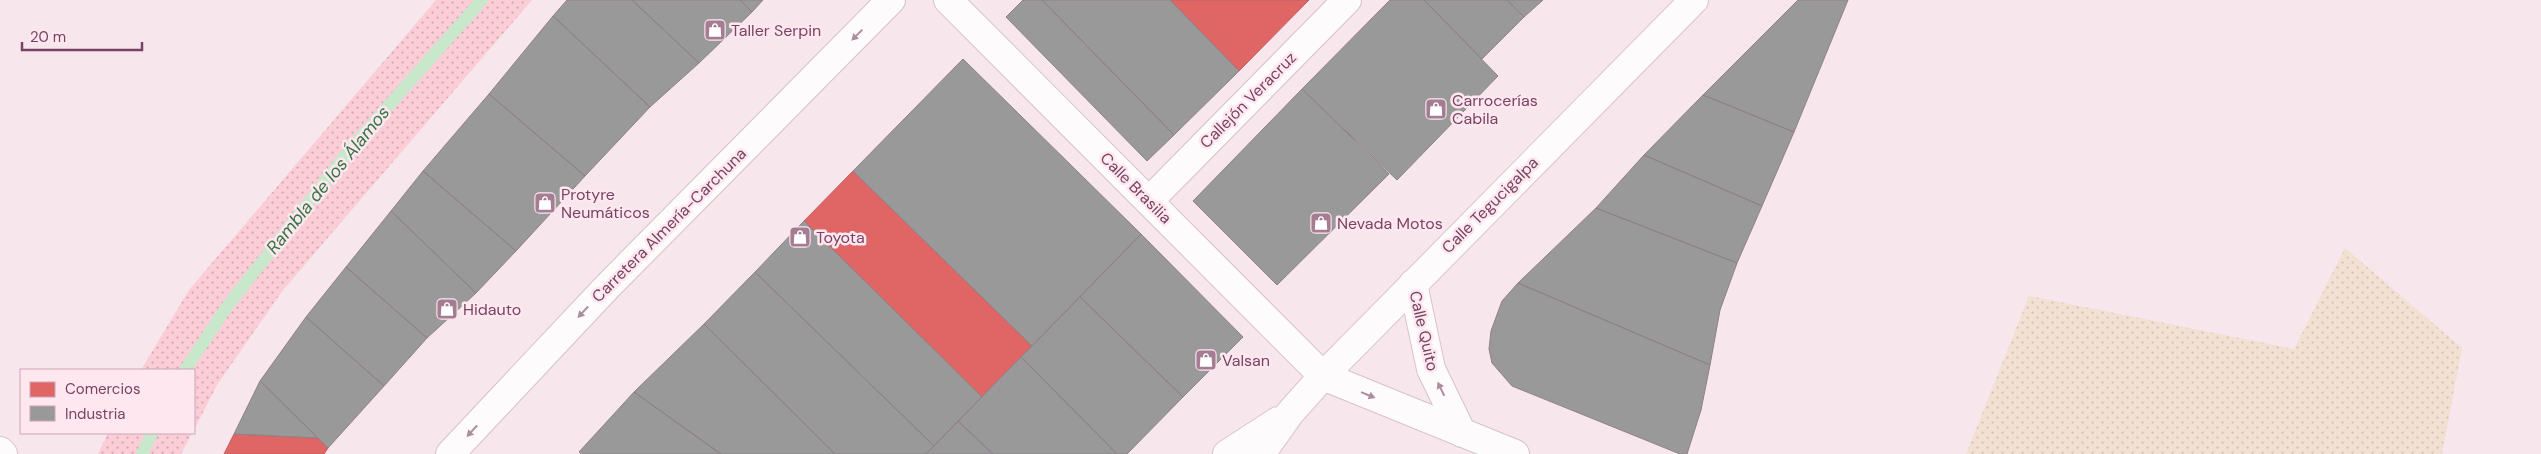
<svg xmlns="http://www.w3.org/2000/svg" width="2541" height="454" viewBox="0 0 2541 454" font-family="'DM Sans',sans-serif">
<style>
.grass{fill:url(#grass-dots)}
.sand{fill:url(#sand-dots)}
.shops{fill:#e06666;stroke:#c05c65}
.industry{fill:#999;stroke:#8f8088}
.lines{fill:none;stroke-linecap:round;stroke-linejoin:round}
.stream{stroke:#c7e8cb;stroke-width:12}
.street-casing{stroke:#d6c1cc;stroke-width:30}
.secondary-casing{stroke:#dac4cf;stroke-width:30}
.street{stroke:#fefbfc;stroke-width:28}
.secondary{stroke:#fefbfc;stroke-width:28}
.oneway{fill:#ad8da0}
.labels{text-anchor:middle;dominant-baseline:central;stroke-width:5;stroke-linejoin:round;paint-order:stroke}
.poi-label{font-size:16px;fill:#774462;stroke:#ffe7ef;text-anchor:start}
.street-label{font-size:16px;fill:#774462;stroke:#ffe7ef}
.water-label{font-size:18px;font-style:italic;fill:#357643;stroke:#ffe7ef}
</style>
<defs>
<pattern id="grass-dots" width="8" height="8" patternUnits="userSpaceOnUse" patternTransform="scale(1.25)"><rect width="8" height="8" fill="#f2e0d2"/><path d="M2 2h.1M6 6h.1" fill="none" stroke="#d3c1b7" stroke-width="1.8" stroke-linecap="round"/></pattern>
<pattern id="sand-dots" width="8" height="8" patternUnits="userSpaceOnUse" patternTransform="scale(1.25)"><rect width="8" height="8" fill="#fbcdd7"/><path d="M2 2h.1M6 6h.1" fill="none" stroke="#d0a8b2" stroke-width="1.8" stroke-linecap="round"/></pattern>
</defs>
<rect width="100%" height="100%" fill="#f7e6ec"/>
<!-- grass -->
<path class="grass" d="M2345,248L2462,348L2442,454H1966L2029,296L2294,349Z"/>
<!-- sand -->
<path class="sand" d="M436,0H532L283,290L217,385L194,430V370H141L189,290Z
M108,433H192L181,454H98Z"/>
<!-- shops -->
<path class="shops" d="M1170,0H1309L1239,71Z
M853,171L1032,346L982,397L804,221Z
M234,434L318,438L328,448L324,454H224Z"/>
<!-- industry -->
<path class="industry" d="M567,0H632L699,63L650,107L553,16Z
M632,0H740L752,12L699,63Z
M740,0H763L752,12Z
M1023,0H1042L1174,135L1147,161L1006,17Z
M1042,0H1170L1239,71L1174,135Z
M1390,0H1424L1498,76L1397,180L1302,89Z
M1424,0H1507L1524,17L1482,59Z
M1507,0H1543L1524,17Z
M1798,0H1848L1794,132L1703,95Z
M553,16L650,107L585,176L489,94Z
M963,59L1141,234L1032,346L853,171Z
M1302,89L1389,174L1277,285L1193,201Z
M489,94L585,176L516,251L423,171Z
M1703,95L1794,132L1762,206L1644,155Z
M1644,155L1762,206L1737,263L1596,208Z
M423,171L516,251L476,293L391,211Z
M1596,208L1737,263L1720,310L1710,365L1518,283Z
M391,211L476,293L427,338L346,267Z
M804,221L982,397L934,446L755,272Z
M1141,234L1243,337L1183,397L1080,297Z
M346,267L427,338L384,386L306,317Z
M755,272L934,446L926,454H835L704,324Z
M1518,283L1710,365L1701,410L1687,454H1680L1512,386L1492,363L1489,349L1491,331L1502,301Z
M1080,297L1183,397L1127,454H1117L1021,357Z
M306,317L384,386L328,448L260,381Z
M704,324L835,454H721L634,392Z
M1021,357L1117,454H993L958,421Z
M260,381L318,438L234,434Z
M634,392L721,454H582L579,452Z
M958,421L993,454H926Z"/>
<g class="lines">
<!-- stream -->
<path class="stream" d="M185,370L226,308L351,148L482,0
M142,454L152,433"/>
<!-- street casing -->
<g class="street-casing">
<path id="street" d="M948,0L1323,376L1515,454
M1149,201L1347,0
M1413,284L1431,369L1462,433
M450,454L607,287L891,0"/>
</g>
<!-- secondary casing -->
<g class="secondary-casing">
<path id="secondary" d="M0,451L3,454
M1227,454L1278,421
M1261,454L1290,413L1323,376L1694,0"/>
</g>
<!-- street -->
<use href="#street" class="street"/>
<!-- secondary -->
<use href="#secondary" class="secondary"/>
</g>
<!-- one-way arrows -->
<defs><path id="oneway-solid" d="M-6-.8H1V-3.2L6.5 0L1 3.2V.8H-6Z" transform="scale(1.25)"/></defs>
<g class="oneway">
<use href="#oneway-solid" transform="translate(857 35) rotate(135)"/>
<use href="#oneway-solid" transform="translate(583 312) rotate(133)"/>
<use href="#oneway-solid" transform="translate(1441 389) rotate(-116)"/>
<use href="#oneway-solid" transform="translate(1368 395) rotate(22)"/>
<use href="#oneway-solid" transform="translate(472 431) rotate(133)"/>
</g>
<!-- icons -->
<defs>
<g id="shop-square" transform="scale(1.125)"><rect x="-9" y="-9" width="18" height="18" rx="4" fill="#a47d92" stroke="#ffe7ef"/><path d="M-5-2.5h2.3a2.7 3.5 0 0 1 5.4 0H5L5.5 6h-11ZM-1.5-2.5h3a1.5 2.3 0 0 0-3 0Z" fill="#fff"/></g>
</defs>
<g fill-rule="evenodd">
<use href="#shop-square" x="715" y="30"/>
<use href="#shop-square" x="1436" y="109"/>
<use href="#shop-square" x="545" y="203"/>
<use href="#shop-square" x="1321" y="223"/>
<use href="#shop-square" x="800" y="237"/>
<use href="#shop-square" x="447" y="309"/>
<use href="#shop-square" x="1206" y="360"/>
</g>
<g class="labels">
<!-- poi labels -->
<g class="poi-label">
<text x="731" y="30">Taller Serpin</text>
<text x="1452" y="100">Carrocerías<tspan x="1452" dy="18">Cabila</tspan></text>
<text x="561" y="194">Protyre<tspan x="561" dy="18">Neumáticos</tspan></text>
<text x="1337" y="223">Nevada Motos</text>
<text x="816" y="237">Toyota</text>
<text x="463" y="309">Hidauto</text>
<text x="1222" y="360">Valsan</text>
</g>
<!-- street labels -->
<g class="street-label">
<text transform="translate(1248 100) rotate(-45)">Callejón Veracruz</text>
<text transform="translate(1136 188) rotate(45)">Calle Brasilia</text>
<text transform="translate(1490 205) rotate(-45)">Calle Tegucigalpa</text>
<text transform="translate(669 225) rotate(-45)">Carretera Almería-Carchuna</text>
<text transform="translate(1424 331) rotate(77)">Calle Quito</text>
</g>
<!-- water labels -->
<g class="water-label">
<text transform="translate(328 180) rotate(-51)">Rambla de los Álamos</text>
</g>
</g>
<!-- legend -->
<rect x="20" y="369" width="175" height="65" fill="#ffe7ef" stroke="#c9a6b7"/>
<rect x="30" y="382" width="25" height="15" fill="#e06666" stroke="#c9a6b7"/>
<text x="65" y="394" font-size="15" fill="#774462">Comercios</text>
<rect x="30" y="406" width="25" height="15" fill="#999999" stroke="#c9a6b7"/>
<text x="65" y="419" font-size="15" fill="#774462">Industria</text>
<!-- scale -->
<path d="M22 42v8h120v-8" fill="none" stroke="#774462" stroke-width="2.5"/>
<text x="30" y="42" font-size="15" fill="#774462" stroke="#ffe7ef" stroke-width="4" paint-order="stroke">20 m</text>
</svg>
